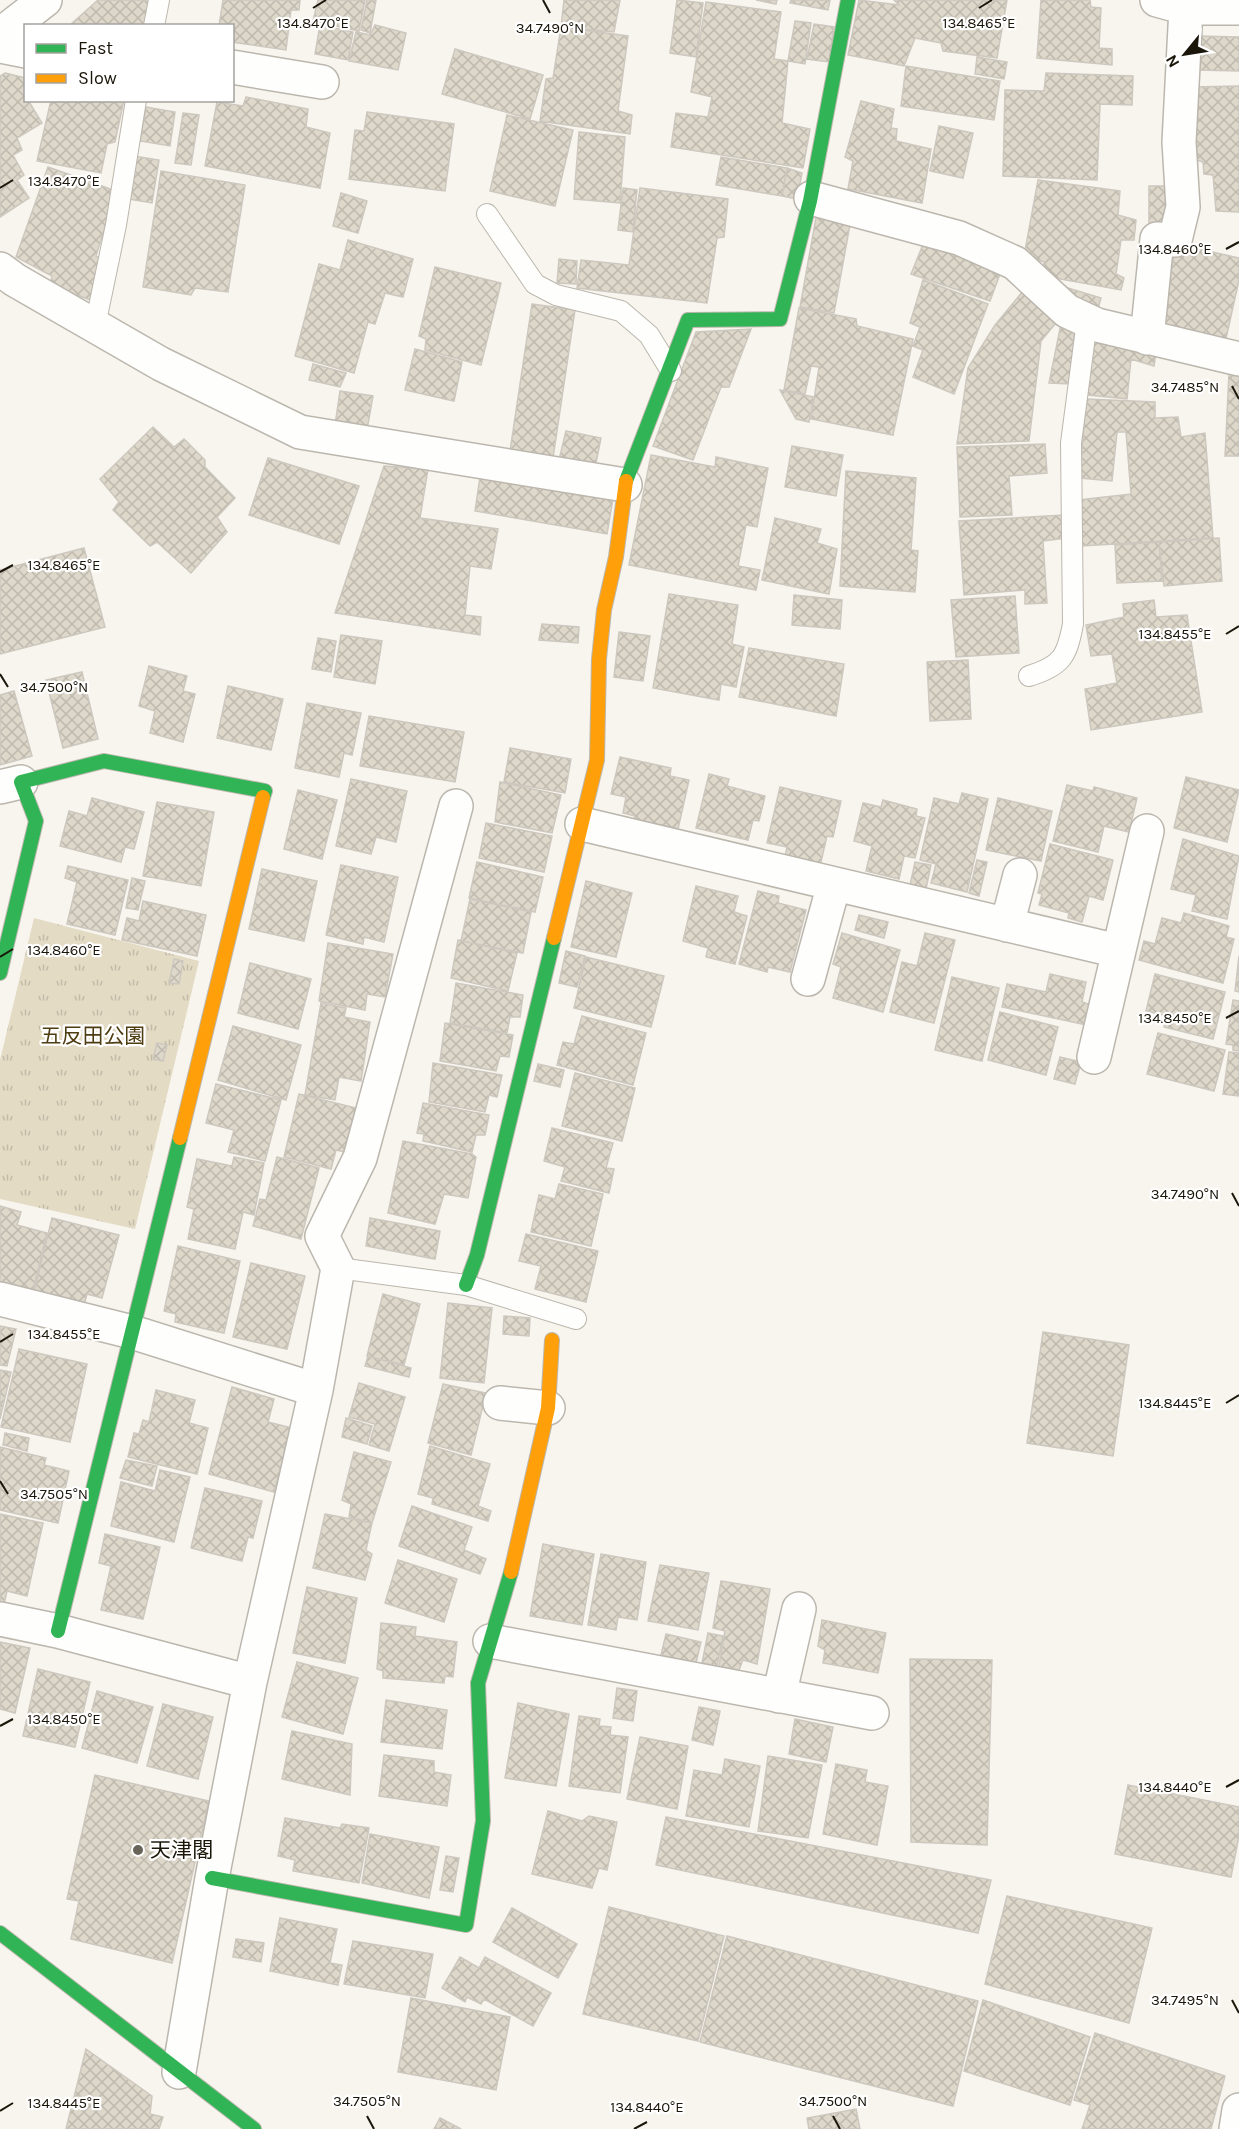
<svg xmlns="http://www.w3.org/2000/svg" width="1239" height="2129" viewBox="0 0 1239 2129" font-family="Karla,'Noto Sans JP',sans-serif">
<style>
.park{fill:url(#park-tufts)}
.building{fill:url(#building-cross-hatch);stroke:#cdc8bf;stroke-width:1.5}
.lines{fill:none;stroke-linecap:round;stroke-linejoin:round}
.lane-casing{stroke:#bcb7ae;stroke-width:22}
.street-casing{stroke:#bcb7ae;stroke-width:36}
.fast-casing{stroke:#bcb7ae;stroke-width:16}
.slow-casing{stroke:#bcb7ae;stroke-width:16}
.lane{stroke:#fefefc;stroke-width:20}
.street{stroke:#fefefc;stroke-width:33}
.fast{stroke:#30b455;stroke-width:14}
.slow{stroke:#ff9f0a;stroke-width:14}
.ticks{fill:none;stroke:#1b160a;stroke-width:2}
.poi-dot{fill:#68645a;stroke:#fff;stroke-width:2}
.labels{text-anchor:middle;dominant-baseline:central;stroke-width:4.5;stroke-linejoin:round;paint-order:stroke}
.park-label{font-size:21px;fill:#4f3d12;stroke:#fff}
.poi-label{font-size:21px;fill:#1b160a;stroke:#fff;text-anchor:start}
.ticks-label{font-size:15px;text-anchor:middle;fill:#1b160a;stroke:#fff;stroke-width:4.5;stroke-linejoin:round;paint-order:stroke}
</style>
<defs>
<pattern id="park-tufts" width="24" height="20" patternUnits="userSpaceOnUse" patternTransform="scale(1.5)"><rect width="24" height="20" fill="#e4dbc5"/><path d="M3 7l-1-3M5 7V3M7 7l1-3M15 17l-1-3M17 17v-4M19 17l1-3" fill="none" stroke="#c3bba8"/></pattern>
<pattern id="building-cross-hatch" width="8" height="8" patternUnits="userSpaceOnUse" patternTransform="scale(1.5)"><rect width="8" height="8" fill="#ded8cb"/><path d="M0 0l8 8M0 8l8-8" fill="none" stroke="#beb9ad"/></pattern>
</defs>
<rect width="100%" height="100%" fill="#f8f5ee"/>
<!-- park -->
<path class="park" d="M34,918L199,961L135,1229L0,1199V1060Z"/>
<!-- building -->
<path class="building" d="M98,0H149L144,26H69Z
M223,0H300L299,10H291L286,50L232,42V26H219Z
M318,0H365L359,31L313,21Z
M367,0H376L370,33L361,30Z
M564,0H620L614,32L561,27Z
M677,0L703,3L696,57L670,53Z
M756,0H777L776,4Z
M791,0H830L828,10L790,3Z
M859,0L899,5L894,0H1007L997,58L943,51L941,43L915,38L904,66L848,55Z
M1041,0H1090L1091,7L1101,8L1099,48L1112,49V65L1037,58Z
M706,2L781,12L774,59L788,61L782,123L810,129L803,168L671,147L676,113L708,117L712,97L691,92Z
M795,21L811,23L805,64L788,61Z
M814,24L834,27L829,62L807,59Z
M320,25L353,32L348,60L315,54Z
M375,25L406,33L398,70L349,61L356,32L370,35Z
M561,27L628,36L618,111L632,115L630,134L540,121L546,79L553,78Z
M1198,36L1239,37V71L1197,70Z
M455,49L543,75L530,119L442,94Z
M977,57L1007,62L1004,79L975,74Z
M906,66L1000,81L994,120L901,106Z
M5,73L26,78V100H28L42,123L17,138L22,150L13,155L24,175L17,180L29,198L0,217V76Z
M1046,73L1133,76L1132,105L1100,104L1097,180L1003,176L1005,90L1044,91Z
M1239,86V212L1216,211L1213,175L1204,174L1203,162L1196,160L1193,87Z
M246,97L308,109L306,127L330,133L320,188L205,166L217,102L243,106Z
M51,100H124L115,142L107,144L101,173L37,161Z
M861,101L894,109L891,128L897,129L896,141L931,149L922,203L848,189L853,161L845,157Z
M146,107L175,112L170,146L140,141Z
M367,112L454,124L445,191L349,179L355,130L364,131Z
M183,113L199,115L191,165L175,163Z
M507,115L573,130L555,206L490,191Z
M939,126L973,133L963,178L930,171Z
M579,132L625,137L620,203L574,199Z
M134,156L159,160L152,203L128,199Z
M721,157L787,168L782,196L716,185Z
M48,167L116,191L96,256L105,261L91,300L50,286L52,276L16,257Z
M787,168L802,173L797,199L782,196Z
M161,171L245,185L228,292L195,288L191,295L143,287Z
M1038,180L1120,191L1118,215L1136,220L1134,240H1121L1116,274L1124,278L1121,290L1043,276L1044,262L1024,256Z
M1149,186H1167V226H1149Z
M623,188L637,190L633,232L618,230Z
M640,188L728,199L724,237L717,238L707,303L577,288L581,260L629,265Z
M341,193L367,201L358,233L333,226Z
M817,212L851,219L834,313L800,307Z
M926,237L1003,266L990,301L911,274Z
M348,240L413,259L403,297L385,293L375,324L368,322L354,373L295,356L319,264L340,270Z
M1177,244L1239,258V280L1225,343L1158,327Z
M559,259L577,261L576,284L557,283Z
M435,267L501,283L481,365L425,350L426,339L419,336Z
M923,280L988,304L954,394L913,377L923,350L913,346L920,327L910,323Z
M1028,285L1056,323L1041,341L1029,441L957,444L968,368L995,325Z
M1058,285L1101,298L1098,309L1057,291Z
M532,304L575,310L553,458L510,451Z
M799,308L856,319L857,326L913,339L893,435L811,419L819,367L811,366L805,394L784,390Z
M1062,319L1074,333L1072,384L1049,383Z
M751,329L729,387H721L693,460L653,446L696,332Z
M1092,335L1156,353L1154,366L1131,359L1127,399L1088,395Z
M415,349L462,362L454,401L405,390Z
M313,364L346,373L340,387L309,380Z
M1229,373H1239V456H1225Z
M780,390L814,397L809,422L796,419Z
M340,391L373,396L367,430L335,425Z
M1086,399L1155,402V418L1178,417L1181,437L1205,433L1213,538L1082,546L1079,500L1131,494L1126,432H1117L1112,481L1080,478Z
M153,427L174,447L184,439L205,460V467L235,498L217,517L227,532L191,573L157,542L150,546L113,510L119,502L100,479Z
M566,431L601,438L595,468L559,460Z
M1045,444L1047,473L1009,476L1012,515L960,517L957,447Z
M792,446L843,455L836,496L785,487Z
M651,455L715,467L716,457L768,468L757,527L746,525L738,566L760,570L756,590L629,565Z
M268,458L359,486L339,544L249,515Z
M384,466L428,469L420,518L498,529L491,569L470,566L465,615L481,617L480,635L335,613Z
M846,471L916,478L911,550L918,551L915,592L840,586Z
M480,477L613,499L607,534L475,511Z
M1064,515L1066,538L1043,541L1047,603L1025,604V590L964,595L959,521Z
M775,518L821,529L817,543L837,549L829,594L762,580Z
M1219,538L1222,581L1164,586L1159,542Z
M1159,542L1162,581L1117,583L1115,545Z
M84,548L105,627L0,654V570Z
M669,594L738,605L732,644L744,647L736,687L721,684L719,700L653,688Z
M794,595L842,600L840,629L792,625Z
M1015,596L1019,653L956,657L951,600Z
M1154,600L1156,617L1187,615L1202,712L1091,730L1085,689L1117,683L1112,654L1091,656L1086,625L1124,617L1123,604Z
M542,624L579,627L578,643L539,640Z
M619,632L650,636L643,681L614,677Z
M341,635L382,641L375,684L334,677Z
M318,638L336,641L331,672L312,669Z
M749,648L844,664L836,716L739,697Z
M968,660L971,719L930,721L927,662Z
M149,666L187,676L183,691L195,694L183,742L150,733L155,711L139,706Z
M82,672L98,739L63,748L46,680Z
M228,686L283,699L271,750L217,738Z
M14,691L32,756L0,765V695Z
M307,703L361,713L352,755L344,753L339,777L295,768Z
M369,716L464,732L455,782L360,766Z
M510,748L571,759L565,793L504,782Z
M620,757L671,768L670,776L689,780L678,829L634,819L635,816L623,813L626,797L611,794Z
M709,774L729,779L727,786L765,796L759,821L753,820L748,840L696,828Z
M1186,777L1239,790L1227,842L1174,828Z
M351,779L407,791L396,842L376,837L371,854L336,846Z
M500,782L561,795L552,833L495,822Z
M1067,785L1093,791L1094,787L1137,798L1129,832L1104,826L1098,852L1053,841Z
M780,787L841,801L833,837L827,836L820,866L785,857L787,847L767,843Z
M298,790L337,800L322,859L284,849Z
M962,793L988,799L967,892L931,883L936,864L920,860L934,798L959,804Z
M92,798L144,812L134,849L125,847L121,862L60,846L69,811L87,816Z
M998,798L1052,811L1041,861L986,850Z
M883,800L917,809L916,816L925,818L915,858L904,856L899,879L866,871L872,846L854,841L863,803L881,807Z
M157,802L214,812L201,886L143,876Z
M486,823L552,836L544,872L479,858Z
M1183,839L1239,856L1227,919L1192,911L1196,895L1171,889Z
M1050,844L1113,860L1103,900L1089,896L1082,922L1068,918L1069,913L1039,905L1042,894L1038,893Z
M977,860L987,862L979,896L969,893Z
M477,862L543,877L535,912L469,898Z
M915,862L931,865L926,889L910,885Z
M341,865L398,877L384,942L364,937L363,944L326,935Z
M68,866L128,880L115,935L67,924L77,882L65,878Z
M262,869L317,881L304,941L249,929Z
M132,878L145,881L138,910L126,908Z
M586,881L632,893L616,957L571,947Z
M696,886L738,896L734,912L747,916L735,964L706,957L708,948L683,941Z
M758,891L779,896L778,903L806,910L790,972L768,967L767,972L739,964Z
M470,899L531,912L523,953L461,941Z
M143,901L206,915L197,956L122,940L127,918L139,921Z
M1184,913L1229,926L1226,937L1234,939L1223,983L1139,960L1144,941L1155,944L1162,918L1181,923Z
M859,915L888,922L884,938L855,930Z
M842,933L900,950L883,1012L833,998L841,967L833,964Z
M925,933L955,940L934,1023L890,1012L902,962L917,966Z
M458,940L517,953L508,991L451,978Z
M328,943L393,954L385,997L367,994L365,1010L319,1001Z
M566,951L585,956L577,987L559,983Z
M1239,956V992L1235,991Z
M586,957L664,976L651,1027L574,1008Z
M174,959L183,961L179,984L169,983Z
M250,963L311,979L298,1029L238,1013Z
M1050,974L1086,982L1082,1002L1091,1005L1087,1025L1002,1007L1007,984L1046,992Z
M1155,974L1225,992L1213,1039L1164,1027L1167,1016L1146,1011Z
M952,977L999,988L982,1061L935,1050Z
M456,983L523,995L520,1017H510L507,1033L450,1023Z
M1233,1000L1239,1001V1051L1233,1050V1045L1226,1044Z
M321,1003L346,1008L344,1017L370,1022L361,1081L339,1077L335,1100L305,1095Z
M1000,1012L1058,1027L1046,1075L988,1060Z
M582,1016L646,1033L633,1085L557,1065L563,1042L574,1044Z
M445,1023L513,1035L509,1057L500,1056L496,1071L440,1061Z
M233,1026L301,1045L286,1100L218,1080Z
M1158,1033L1225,1050L1214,1091L1147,1074Z
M157,1043L167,1045L163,1061L153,1059Z
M1229,1052L1239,1053V1096L1223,1094Z
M1060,1057L1081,1062L1075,1084L1054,1079Z
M433,1063L502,1075L497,1097L489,1095L485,1112L429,1102Z
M538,1064L564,1070L560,1087L534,1081Z
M575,1073L635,1088L622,1141L562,1126Z
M216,1084L281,1100L265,1161L228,1152L234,1130L206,1123Z
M299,1094L356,1108L345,1152L336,1150L331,1169L284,1157Z
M423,1103L489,1115L485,1135H476L472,1152L423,1141L424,1134L417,1133Z
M552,1128L613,1143L606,1168L614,1169L609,1193L561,1181L565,1167L544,1161Z
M403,1141L472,1154L476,1157L468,1198L444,1194L435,1224L388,1213Z
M234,1157L264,1163L254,1215L243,1212L235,1249L188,1239L194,1209L187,1207L197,1159L232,1166Z
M277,1157L319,1168L301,1239L253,1226L260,1199L266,1200Z
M559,1184L603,1194L591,1246L531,1232L539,1195L555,1199Z
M0,1206L21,1212L17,1225L47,1233L33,1290L0,1282Z
M52,1218L119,1235L102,1298L87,1294L83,1309L33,1296Z
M370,1218L440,1231L435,1259L366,1246Z
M526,1234L598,1251L586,1302L535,1289L541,1266L519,1261Z
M178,1246L240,1261L224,1333L175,1322L176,1314L164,1311Z
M251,1263L305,1276L287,1349L233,1337Z
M383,1294L420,1304L404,1365L367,1356Z
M448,1303L492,1308L484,1383L440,1378Z
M504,1316L530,1318L529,1336L503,1334Z
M0,1326L16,1329L7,1366L0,1365Z
M1043,1332L1129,1345L1113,1456L1027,1443Z
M19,1349L87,1364L70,1442L1,1427Z
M368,1356L411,1368L409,1377L365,1366Z
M0,1370L11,1372L0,1419Z
M359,1383L405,1397L389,1451L369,1445L375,1424L349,1417Z
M443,1384L486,1393L471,1455L428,1443Z
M232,1387L274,1399L268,1422L292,1428L274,1492L209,1474Z
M156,1390L195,1400L189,1423L208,1428L197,1474L128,1457L134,1433L139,1434L143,1420L149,1422Z
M346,1418L372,1426L367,1444L342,1437Z
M5,1433L29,1438L27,1451L3,1445Z
M430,1446L490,1464L478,1506L491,1511L488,1521L432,1504L433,1498L418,1494Z
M0,1447L46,1458L44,1465L69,1471L58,1523L0,1510Z
M354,1452L391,1462L372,1523L349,1517L351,1504L342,1500Z
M126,1460L157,1466L152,1486L120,1478Z
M160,1470L190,1477L174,1542L111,1526L121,1482L155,1491Z
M205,1488L262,1501L253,1538L248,1537L242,1561L191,1548Z
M412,1506L472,1527L464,1550L486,1559L480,1574L399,1546Z
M0,1514L43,1523L27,1596L7,1591L4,1604L0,1603Z
M325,1514L372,1523L366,1550L372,1554L365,1580L313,1568Z
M105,1534L160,1547L143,1619L101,1610L111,1566L99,1563Z
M543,1544L594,1554L582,1625L530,1616Z
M601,1554L646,1562L637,1620L618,1617L616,1630L588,1625Z
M398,1560L457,1579L444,1622L385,1603Z
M660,1565L709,1573L698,1630L648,1621Z
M721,1581L770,1589L757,1664L743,1660L739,1670L719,1666L725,1631L713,1628Z
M307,1587L357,1598L345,1663L293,1653Z
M822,1620L886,1633L878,1673L823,1663L825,1650L818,1646Z
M381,1623L416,1627L415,1636L457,1642L453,1677L445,1676L444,1683L383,1678V1671L377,1669Z
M708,1633L723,1636L717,1666L702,1663Z
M666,1634L701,1642L696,1663L661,1655Z
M0,1642L30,1648L15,1713L0,1709Z
M910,1659L992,1660L987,1845L911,1842Z
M297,1662L358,1678L343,1734L282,1717Z
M38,1669L90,1682L75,1747L23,1736Z
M617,1688L637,1691L633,1721L613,1718Z
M97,1691L153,1707L137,1763L82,1748Z
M386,1700L447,1710L442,1749L381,1742Z
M518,1703L569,1714L556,1786L505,1778Z
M163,1704L213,1717L198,1779L147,1766Z
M699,1707L720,1711L713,1745L692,1740Z
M579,1716L600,1719L599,1726L611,1727L610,1735L628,1737L620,1793L569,1786Z
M795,1719L833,1727L826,1762L789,1754Z
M292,1731L352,1744L350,1795L282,1779Z
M640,1737L688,1746L677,1809L627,1799Z
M384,1755L434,1761V1772L451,1775L447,1806L379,1796Z
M768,1756L822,1765L808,1838L758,1831Z
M725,1759L760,1766L749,1827L686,1816L694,1770L722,1775Z
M836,1764L867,1770L865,1782L888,1786L877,1845L823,1834Z
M95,1775L209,1801L172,1963L71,1939L79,1901L67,1899Z
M1128,1785L1239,1807V1836L1231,1877L1115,1854Z
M548,1811L582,1821L589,1816L617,1822L607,1870L599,1868L592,1888L532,1874Z
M666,1817L991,1880L978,1933L656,1865Z
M285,1818L340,1828L342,1824L369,1828L359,1883L293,1871L295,1860L278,1856Z
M370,1834L439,1847L429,1898L362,1883Z
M446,1856L459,1858L453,1892L440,1890Z
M1007,1896L1152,1928L1129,2023L985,1984Z
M609,1907L724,1936L698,2041L583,2014Z
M512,1908L577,1944L558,1978L493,1942Z
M280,1918L337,1929L330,1963L342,1965L338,1985L270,1971Z
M727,1936L978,2001L953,2106L700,2042Z
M236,1939L264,1943L261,1962L233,1957Z
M353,1941L433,1954L425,1998L344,1984Z
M460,1957L479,1968L485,1957L551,1993L533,2026L484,1999L481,2004L467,1997L465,2002L442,1988Z
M411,1998L510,2017L496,2090L398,2072Z
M983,2000L1090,2037L1070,2105L964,2071Z
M1095,2033L1225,2076L1211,2129H1082L1090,2105L1074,2100Z
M86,2049L152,2096L150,2114L163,2117L159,2129H66Z
M856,2109L860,2129H809L807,2118Z
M440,2118L461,2129H434Z"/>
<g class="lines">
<!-- lane casing -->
<g class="lane-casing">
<path id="lane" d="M154,26L159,0
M487,214L535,284L556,295L621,311L649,335L671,371
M95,326L116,225L136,100
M1029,676C1062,666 1067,656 1073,624L1071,443L1087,321
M338,1268L466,1285L576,1319"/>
</g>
<!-- street casing -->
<g class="street-casing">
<path id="street" d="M1157,0L1186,8H1239
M0,35L45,0
M0,46L26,51
M232,67L322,82
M811,198L959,238L1015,263L1067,311L1097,325L1239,359
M0,269L15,280L161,364L300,432L625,485
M1147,338L1157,239L1175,240L1183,207L1179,142L1186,8
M0,787L21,782
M582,824L1118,951
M1007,925L1020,875
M808,979L834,884
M1094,1057L1147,831
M0,1299L132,1332L316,1390
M500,1403L548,1408
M0,1619L58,1631L250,1682
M490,1641L872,1713
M779,1696L799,1609
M179,2072L212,1878L250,1682L316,1390L338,1268L322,1236L360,1158L456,806
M1236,2129L1239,2110"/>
</g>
<!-- fast casing -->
<g class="fast-casing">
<path id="fast" d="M626,481L688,320L780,319L810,201L848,0
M0,973L36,821L21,782L104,761L265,791L263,797
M466,1285L477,1255L554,938
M58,1631L180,1138
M212,1878L466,1925L483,1821L478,1683L511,1572
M0,1933L254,2129"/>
</g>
<!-- slow casing -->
<g class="slow-casing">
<path id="slow" d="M554,938L597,760L599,659L604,610L616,557L626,481
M180,1138L263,797
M511,1572L548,1408L552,1340"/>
</g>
<!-- lane -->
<use href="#lane" class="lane"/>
<!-- street -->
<use href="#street" class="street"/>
<!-- fast -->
<use href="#fast" class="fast"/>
<!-- slow -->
<use href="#slow" class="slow"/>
</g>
<!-- ticks -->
<path class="ticks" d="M543,0L550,13M313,8L326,0M979,8L992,0M0,188L13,180M1226,249L1239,242M1232,386L1239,399M0,572L13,565M1226,634L1239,626M0,674L8,687M0,957L13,949M1226,1018L1239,1011M1232,1193L1239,1206M0,1342L13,1334M1226,1403L1239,1395M0,1481L8,1494M0,1726L13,1719M1226,1787L1239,1780M1232,2000L1239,2013M0,2111L13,2103M367,2116L374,2129M833,2116L840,2129M634,2129L647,2122"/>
<!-- markers -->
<circle class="poi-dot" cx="138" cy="1850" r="6"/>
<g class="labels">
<!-- park labels -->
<g class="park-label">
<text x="93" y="1036">五反田公園</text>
</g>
<!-- poi labels -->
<g class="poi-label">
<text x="150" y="1850">天津閣</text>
</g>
</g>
<g class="ticks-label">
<text x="979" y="28">134.8465°E</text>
<text x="313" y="28">134.8470°E</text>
<text x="550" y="33">34.7490°N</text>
<text x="64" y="186">134.8470°E</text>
<text x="1175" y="254">134.8460°E</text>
<text x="1185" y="392">34.7485°N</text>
<text x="64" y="570">134.8465°E</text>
<text x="1175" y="639">134.8455°E</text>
<text x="54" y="692">34.7500°N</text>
<text x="64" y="955">134.8460°E</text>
<text x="1175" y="1023">134.8450°E</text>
<text x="1185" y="1199">34.7490°N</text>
<text x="64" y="1339">134.8455°E</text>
<text x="1175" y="1408">134.8445°E</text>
<text x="54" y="1499">34.7505°N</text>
<text x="64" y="1724">134.8450°E</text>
<text x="1175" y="1792">134.8440°E</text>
<text x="1185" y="2005">34.7495°N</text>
<text x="367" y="2106">34.7505°N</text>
<text x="833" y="2106">34.7500°N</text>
<text x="64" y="2108">134.8445°E</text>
<text x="647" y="2112">134.8440°E</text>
</g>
<!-- legend -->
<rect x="24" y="24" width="210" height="78" fill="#ffffff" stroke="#a4a29d" stroke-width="1.5"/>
<rect x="36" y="44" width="30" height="9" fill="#30b455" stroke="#a4a29d" stroke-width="1.5"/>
<text x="78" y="54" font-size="18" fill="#1b160a">Fast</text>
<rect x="36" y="74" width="30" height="9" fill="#ff9f0a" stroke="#a4a29d" stroke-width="1.5"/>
<text x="78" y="84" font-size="18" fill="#1b160a">Slow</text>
<!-- north arrow -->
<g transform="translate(1185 54) rotate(240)" stroke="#ffffff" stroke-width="4.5" paint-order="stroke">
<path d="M0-4.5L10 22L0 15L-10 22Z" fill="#1b160a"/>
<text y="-9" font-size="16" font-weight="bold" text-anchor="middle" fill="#1b160a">N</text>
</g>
</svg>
